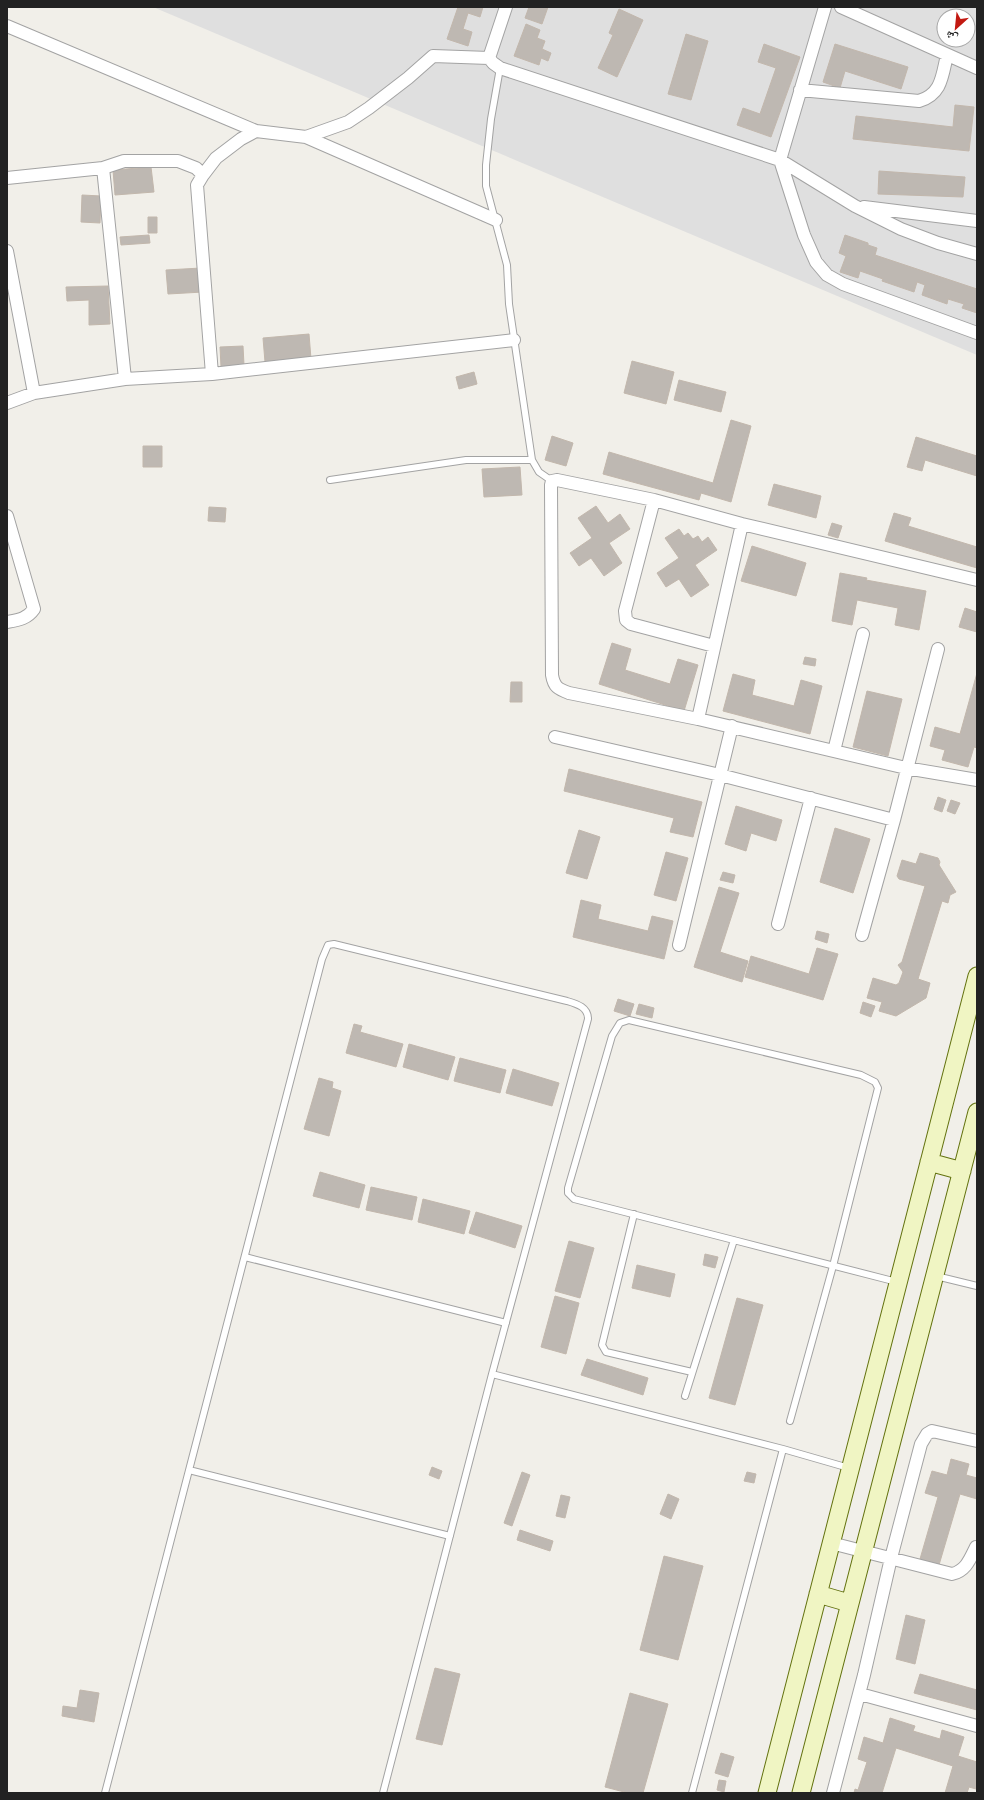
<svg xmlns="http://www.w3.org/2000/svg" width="984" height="1800" viewBox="0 0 984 1800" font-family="'Work Sans','Noto Naskh Arabic',sans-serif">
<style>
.residential{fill:#dfdfdf;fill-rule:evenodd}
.building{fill:#beb8b2;stroke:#c2b7ac}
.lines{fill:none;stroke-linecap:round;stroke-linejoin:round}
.lane-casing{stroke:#a3a3a3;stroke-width:8}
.street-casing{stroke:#a3a3a3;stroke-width:14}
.secondary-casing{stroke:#63720f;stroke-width:19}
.lane{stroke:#fff;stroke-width:6}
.street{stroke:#fff;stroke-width:12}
.secondary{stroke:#f0f5c3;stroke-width:17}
</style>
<rect width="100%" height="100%" fill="#f1efe9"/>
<!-- residential -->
<path class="residential" d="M153,7H977V355ZM944,16H968V40H944Z"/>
<!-- building -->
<path class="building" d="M458,7H483L480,17L468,13L463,29L472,32L468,46L447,39Z
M529,7H548L542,24L525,18Z
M619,9L643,20L617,77L598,68L613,35L609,33Z
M526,24L540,30L537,38L545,41L542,49L551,53L548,61L541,58L539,65L514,56Z
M686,34L708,41L691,100L668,94Z
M764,44L800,57L771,137L737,125L743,108L760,114L776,68L758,62Z
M835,44L908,67L901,89L845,71L840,88L823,82Z
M955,105L974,107L969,151L853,139L856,116L953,127Z
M151,167L154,192L115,195L113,170Z
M879,171L965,177L963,197L878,194Z
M82,195L101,196L100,223L81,222Z
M148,217H157V233H148Z
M149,235L150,243L121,245L120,237Z
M845,235L868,243V245L877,248L875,255L977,289V313L962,308L964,304L948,299L947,304L922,295L925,285L917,282L914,292L882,281L883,279L860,271L858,278L840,272L846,256L839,253Z
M201,268L203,292L168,294L166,270Z
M108,286L110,324L89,325V300L67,301L66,287Z
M309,334L311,359L265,362L263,338Z
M243,346L244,365L221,367L220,347Z
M632,361L674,372L666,404L624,393Z
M474,372L477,384L459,389L456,377Z
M679,380L726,392L721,412L674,400Z
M731,420L751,426L731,502L701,493L699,500L603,474L609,452L713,483Z
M552,436L573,443L566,466L545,460Z
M916,437L977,456V476L925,460L922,471L907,467Z
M143,446H162V467H143Z
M520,467L522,495L484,497L482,469Z
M774,484L821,496L816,518L768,505Z
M596,506L608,523L620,514L630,529L609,543L622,563L604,576L591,558L579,566L570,553L592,538L578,518Z
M209,507L226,508L225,522L208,521Z
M894,513L911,518L908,526L977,547V568L885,541Z
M832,523L842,526L838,538L828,535Z
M679,529L684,536L688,533L693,539L698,536L702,542L708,537L717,550L695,565L709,585L691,597L679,579L666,587L657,573L679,558L665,538Z
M752,546L806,563L796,596L741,581Z
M840,573L867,578L866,580L926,591L919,630L895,625L898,608L857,600L852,625L832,621Z
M965,608L977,612V632L959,627Z
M612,643L631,649L625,670L670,684L678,659L698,665L684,711L599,684Z
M805,657L816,659L815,666L803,664Z
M977,673V748L974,747L968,767L942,760L945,750L930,746L935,727L960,734Z
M733,674L755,680L752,695L794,706L801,680L822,686L810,734L723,711Z
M511,682H522V702H510Z
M867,691L902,699L888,756L853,747Z
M569,769L702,802L693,837L670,832L674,818L564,791Z
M938,797L946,800L942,812L934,809Z
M951,800L960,803L955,814L947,811Z
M736,806L782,820L776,841L751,833L746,851L725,844Z
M835,828L870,839L853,893L820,882Z
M579,830L600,837L587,879L566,873Z
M666,852L688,858L676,901L654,895Z
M920,853L938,858L940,862L939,865L956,892L950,895L948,903L942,901L918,979L930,983L926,998L896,1016L879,1011L882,1002L867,998L873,978L896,985L899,983L903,972L898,965L902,962L925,886L899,879L897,876L902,860L916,864Z
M723,872L735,875L733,883L720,880Z
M719,887L739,893L720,952L748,961L742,982L694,967Z
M581,900L601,905L598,919L648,931L652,916L673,921L664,959L573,937Z
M817,931L829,934L827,943L815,939Z
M817,948L838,954L823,1000L745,977L751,956L809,974Z
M618,999L634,1004L630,1016L614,1011Z
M863,1002L875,1006L871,1017L860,1013Z
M639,1004L654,1008L652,1018L636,1014Z
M354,1024L362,1026L360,1032L403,1044L396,1067L346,1053Z
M409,1044L455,1057L448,1080L403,1067Z
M460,1058L506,1070L500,1093L454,1081Z
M513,1069L559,1083L552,1106L506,1093Z
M319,1078L333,1082L332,1088L341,1091L329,1136L304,1129Z
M320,1172L365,1185L359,1208L313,1196Z
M371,1187L417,1197L412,1220L366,1210Z
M423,1199L470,1211L464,1234L418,1222Z
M476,1212L522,1226L515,1248L469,1233Z
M569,1241L594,1248L580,1298L555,1291Z
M705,1254L718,1257L715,1268L703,1265Z
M637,1265L675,1274L670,1297L632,1288Z
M555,1296L579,1303L566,1354L541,1347Z
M737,1298L763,1305L735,1405L709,1398Z
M587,1359L648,1378L643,1395L581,1375Z
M951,1459L969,1464L966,1475L977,1478V1499L960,1494L939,1565L920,1559L938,1497L925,1493L932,1471L947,1475Z
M432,1467L442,1471L439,1479L429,1475Z
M522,1472L530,1475L512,1526L504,1523Z
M747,1472L756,1474L754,1483L744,1481Z
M668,1494L679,1499L671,1519L660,1514Z
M561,1495L570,1497L565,1518L556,1516Z
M520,1530L553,1541L550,1551L517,1540Z
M664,1556L703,1566L678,1660L640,1650Z
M906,1615L925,1620L915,1664L896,1659Z
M435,1668L460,1674L442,1745L416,1739Z
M920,1674L977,1690V1710L914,1693Z
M80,1690L99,1693L94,1722L62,1716L63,1706L77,1708Z
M630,1693L668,1704L643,1793H628L605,1787Z
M890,1718L915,1726L913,1731L940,1739L942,1730L964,1737L958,1756L977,1762L976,1789L969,1787L967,1793H945L953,1766L896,1748L882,1793H854L855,1789L858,1790L867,1762L858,1759L864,1737L883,1743Z
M721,1753L734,1757L728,1777L715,1773Z
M719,1780L726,1781L724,1792L717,1790Z"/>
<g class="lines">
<!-- lane casing -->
<g class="lane-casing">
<path id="lane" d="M500,68L491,119L486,165V186L507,265L509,304L532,460L539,472L552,481
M330,480L466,460H532
M634,1214L602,1345L606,1352L692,1372
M245,1257L506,1323
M936,1276L977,1286
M685,1396L734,1240
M790,1421L833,1266L878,1088L875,1082L861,1075L629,1020L620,1023L612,1036L568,1188V1193L574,1199C682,1227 789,1254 897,1282
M189,1470L450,1536
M105,1793L322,959L328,945L334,944L567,1001C577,1004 588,1007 588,1019L492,1374L783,1449
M383,1793L492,1374
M692,1793L783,1449L849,1468"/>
</g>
<!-- street casing -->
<g class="street-casing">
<path id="street" d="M506,7L489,58L493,63L500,68L780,160L855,206L901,229L938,243L977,254
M825,7L780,160L804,235L816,262L827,275L843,284L977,333
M841,7L977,68
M7,26L256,131
M800,90L919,101C942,94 942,76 947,55
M306,137L496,220
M103,168L125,379
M7,178L103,168L124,161H178L196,168L203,175
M864,207L977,221
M7,251L34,393
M212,374L197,185L203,175L216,158L241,139L256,131L306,137L348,122L369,108L408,78L433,56L489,58
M7,403L34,393L125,379L212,374L514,340
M654,500L625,611L626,620L631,624L714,646
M7,516L34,609C27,619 18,620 7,622
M977,580L742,524L654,500L557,480L552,481L551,485L552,675C554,687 558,689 569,693L698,719L906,768L977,780
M698,719L742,524
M555,737L720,775L894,820
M834,751L863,634
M778,924L811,798
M862,935L894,820L938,649
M679,945L732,726
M831,1543L952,1574C966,1571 970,1559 976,1547
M860,1694L977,1726
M833,1793L864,1675L891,1558L921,1444L927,1434L932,1431L977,1441"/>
</g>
<!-- secondary casing -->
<g class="secondary-casing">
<path id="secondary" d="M929,1162L962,1171
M818,1594L849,1603
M767,1793L977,976
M801,1793L977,1112"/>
</g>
<!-- lane -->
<use href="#lane" class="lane"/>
<!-- street -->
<use href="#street" class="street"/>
<!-- secondary -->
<use href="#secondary" class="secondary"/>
</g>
<!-- border -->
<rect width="984" height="1800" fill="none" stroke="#222222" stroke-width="16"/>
<!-- north arrow -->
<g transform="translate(956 28) rotate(207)"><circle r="19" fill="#ffffff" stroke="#a7a7a7"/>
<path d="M0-3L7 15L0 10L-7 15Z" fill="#c21911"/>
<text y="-6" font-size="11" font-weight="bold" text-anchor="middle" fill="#222222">ش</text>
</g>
</svg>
